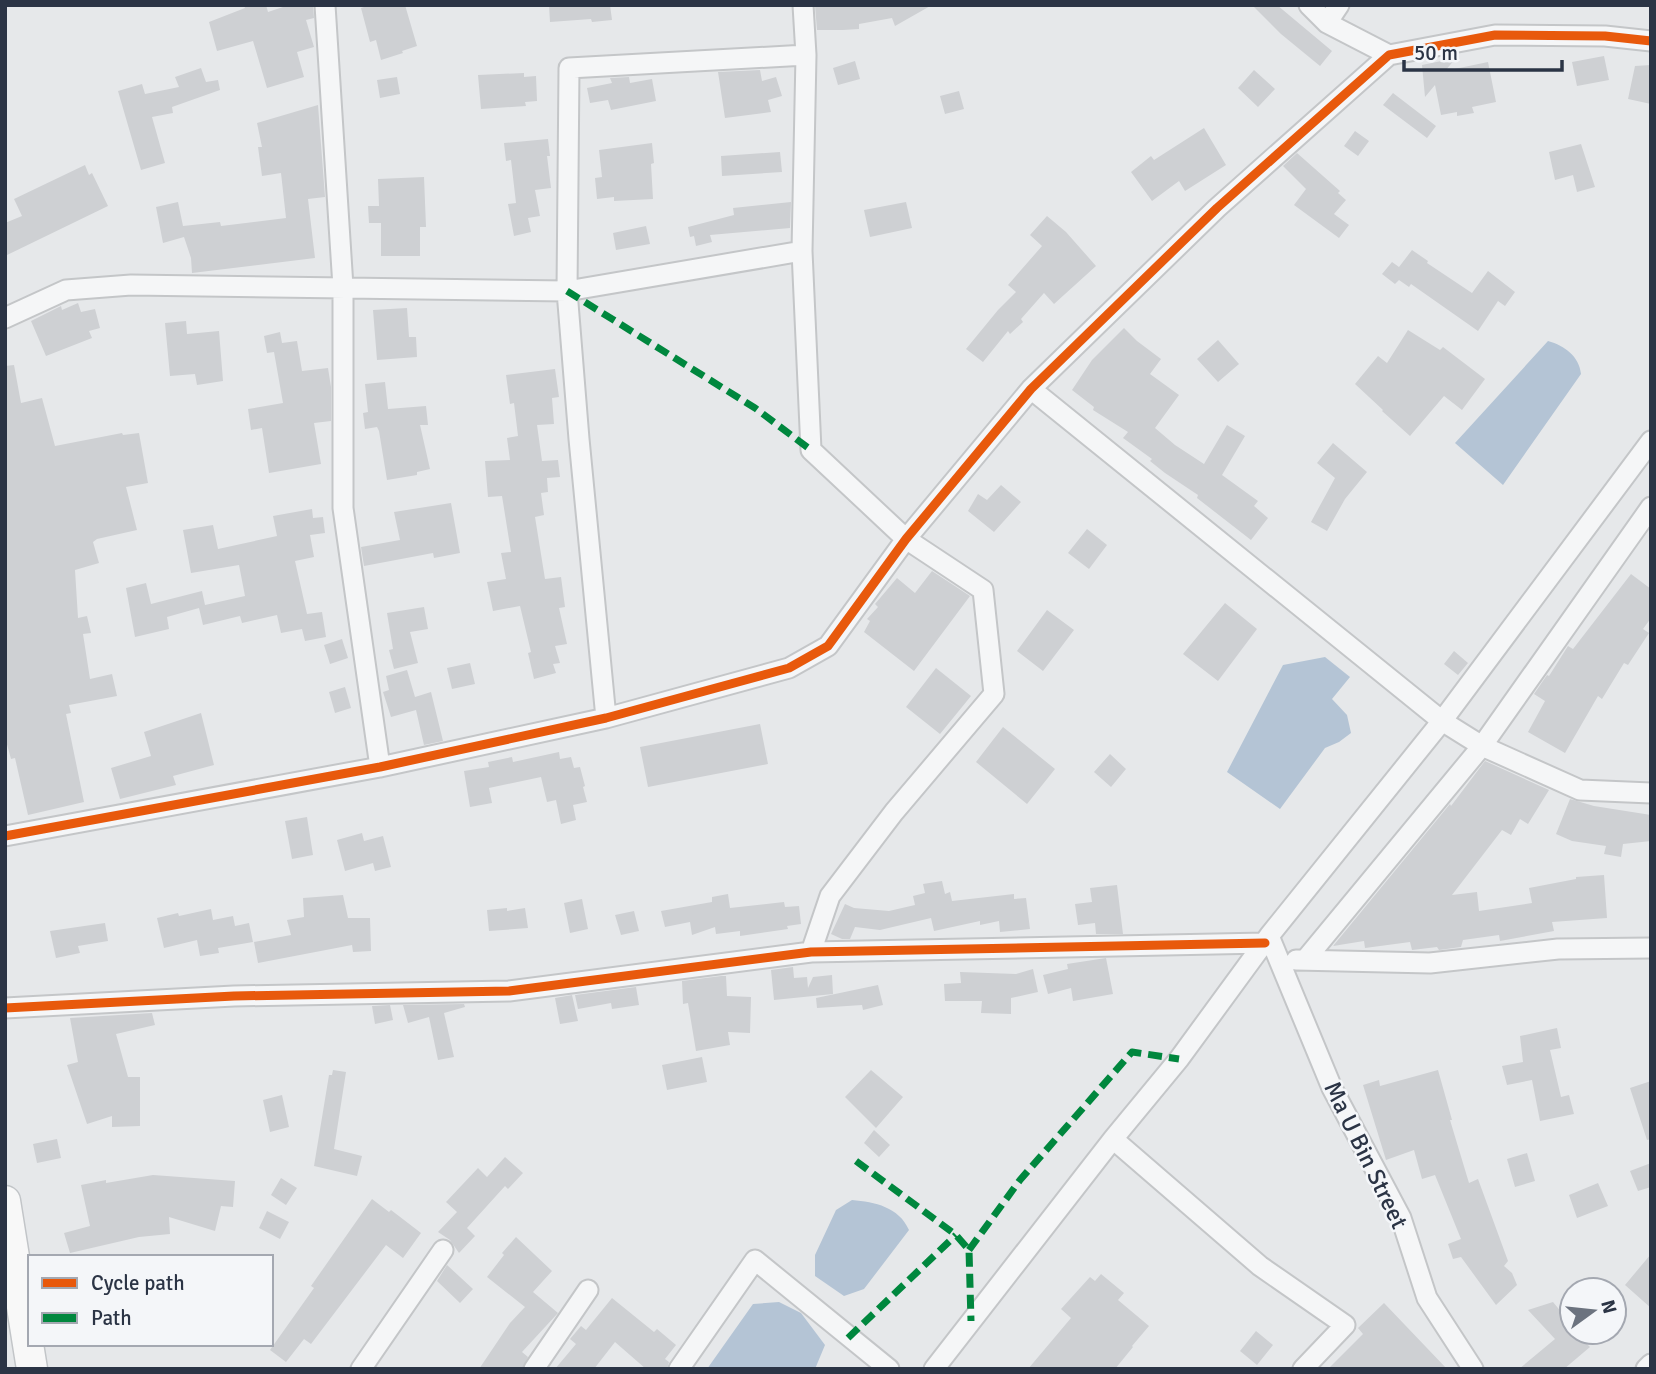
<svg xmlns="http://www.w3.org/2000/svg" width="1656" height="1374" viewBox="0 0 1656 1374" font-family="Signika,sans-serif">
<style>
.water{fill:#b4c4d5}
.building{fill:#ced0d3}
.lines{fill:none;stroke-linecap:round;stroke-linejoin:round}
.street-casing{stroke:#c4c6c8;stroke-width:23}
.primary-casing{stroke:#c2c5c8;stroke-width:33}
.street{stroke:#f5f6f7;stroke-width:19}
.primary{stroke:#f8f8f8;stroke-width:30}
.quiet{stroke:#00873e;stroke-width:7;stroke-dasharray:14 7;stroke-linecap:butt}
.cycleway-casing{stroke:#f4f6f9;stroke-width:13}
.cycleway{stroke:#e8590c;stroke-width:9}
.labels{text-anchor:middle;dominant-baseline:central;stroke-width:5;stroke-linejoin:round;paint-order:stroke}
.street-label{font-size:24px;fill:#2b3445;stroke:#f4f6f9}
</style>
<rect width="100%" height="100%" fill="#e6e8ea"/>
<!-- water -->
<path class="water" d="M1548,341C1565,346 1579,356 1581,374L1503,485L1455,443Z
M1325,657L1350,677L1332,699L1347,715L1351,733L1339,742L1325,748L1280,809L1227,772L1283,665Z
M852,1200C875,1202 899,1207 909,1230L864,1289L844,1296L815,1276V1255L836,1210Z
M779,1302L801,1313L825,1345L815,1369H707L753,1304Z"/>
<!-- building -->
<path class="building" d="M244,5H266L268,12L289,5H313L314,18L306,20L314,47L297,52L304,77L267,88L253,41L217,51L209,22L245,8Z
M370,5H405L417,46L402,51L403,53L381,60L376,40L370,42L361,8Z
M549,5H610L612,20L592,22L591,19L550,22Z
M815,5H932L895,26L892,18L859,24V29L843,30H817Z
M1252,5H1277L1332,51L1320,66L1281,34Z
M1604,56L1609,80L1577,86L1572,62Z
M1456,58L1445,71L1488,62L1496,102L1472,107L1474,113L1457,116V112L1441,115L1435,85L1425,97L1422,65Z
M855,61L860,79L838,85L833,68Z
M1651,65V104L1628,99L1635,66Z
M201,68L206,82L218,80L220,90L172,107L173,113L152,117L165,163L141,170L118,91L142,84L145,94L179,87L175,77Z
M760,70L762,81L776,77L782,96L768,100L771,112L725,118L718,72Z
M1254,70L1275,89L1258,107L1238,88Z
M524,73V77L536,76L537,101L525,102L526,106L481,109L478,75Z
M397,77L400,94L380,98L377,80Z
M629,77L630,83L652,79L656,101L611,110L608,100L590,103L587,88L612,83L610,78Z
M959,91L964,109L945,114L940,96Z
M1393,93L1436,126L1427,138L1383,105Z
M318,105L325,197L308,199L315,258L192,273L191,258L184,237L163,243L156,207L178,202L183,226L220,222L221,226L286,218L281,173L262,176L258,147H262L257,123Z
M1204,128L1226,165L1185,191L1179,181L1152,201L1131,172L1151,156L1154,160Z
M1355,131L1369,141L1358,156L1344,146Z
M548,139L550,156H547L551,188L535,190L540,216L528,218L531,232L514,236L508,204L516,203L511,160L506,161L504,143Z
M652,143L654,163L651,164L653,199L614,201V197L597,199L595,178L602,177L599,150Z
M1581,144L1595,187L1577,192L1573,175L1555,180L1549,152Z
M780,152L782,172L722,176L721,156Z
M1297,153L1340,191L1338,193L1346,200L1334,214L1349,225L1339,238L1294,205L1306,189L1283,166Z
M85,165L89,175L92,173L108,206L5,256V223L22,216L14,199Z
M424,177L426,227H420V256H381V223H369L368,206H379L378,179Z
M791,202L790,228L710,235L712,242L696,246L694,236L690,237L688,227L734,215L733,208Z
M906,202L912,228L870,237L864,210Z
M1047,216L1066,232L1096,266L1054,304L1044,293L1021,319L1023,322L1010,334L1008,331L983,362L966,349L998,310L1016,292L1008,285L1042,246L1030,235Z
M646,226L650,244L616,250L613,233Z
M1412,250L1428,261L1427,263L1472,293L1488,271L1515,292L1505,306L1498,301L1478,331L1411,284L1409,287L1399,280L1395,284L1382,274L1392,262L1399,267Z
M78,303L81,312L95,309L100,328L89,331L92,338L46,356L31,321L61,306L62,310Z
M407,308L409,337H416L417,357L377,360L373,310Z
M186,321L187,334L219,331L223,381L197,385L195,374L170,376L165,323Z
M1124,328L1137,341L1161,359L1150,374L1179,395L1155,428L1175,445L1204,464L1227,425L1245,436L1222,475L1258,501L1254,506L1268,518L1251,540L1197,498L1198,495L1165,473L1150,461L1152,459L1123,438L1128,432L1093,410L1094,407L1072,390L1092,360Z
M1408,330L1440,350L1443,347L1485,379L1462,410L1444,396L1410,436L1382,411L1383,410L1355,384L1378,356L1387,363Z
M280,332L282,343L297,341L302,371L328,368L331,387V421L314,423L321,464L269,473L262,428L251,430L248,409L283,403L274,352L267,353L264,336Z
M1218,340L1239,364L1218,382L1197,359Z
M14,365L21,403L42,398L55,446L122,433L123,435L139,433L148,483L126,487L137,530L97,539L93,542L99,563L75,570L78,618L87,616L91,633L83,634L90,679L112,674L117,696L69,705L71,713L66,714L84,802L28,815L15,758L11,759L5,737V366Z
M555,369L559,397L552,398L554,424L537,425L542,461L558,460L560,477L547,478L548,492L541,493L544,515L535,517L545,579L561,577L565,607L559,608L567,644L555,646L560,663L553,664L556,673L534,679L528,653L531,652L520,606L493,611L487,582L506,579L501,553L511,552L502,496L488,497L485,461L510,460L507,438L518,436L514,403L510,404L506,375Z
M385,382L388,409L426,406L428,425H420L430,469L417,472V475L387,480L379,431L377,427L365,429L363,413L368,412L365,384Z
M1333,443L1367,472L1345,499L1327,531L1311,522L1335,478L1317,463Z
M1001,485L1021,502L994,532L968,511L978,494L987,500Z
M451,503L460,553L434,558L433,553L364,566L361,547L400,540L394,512Z
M312,509L313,518L323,517L325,533L310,535L314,557L295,561L307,614L322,612L326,637L305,641L302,629L281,633L277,615L242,623L240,616L203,625L199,608L167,617L169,629L135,637L126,588L146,583L151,604L202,591L205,605L245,596L239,565L191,573L183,530L213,525L218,549L277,536L273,516Z
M1087,529L1107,545L1089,569L1068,553Z
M932,571L970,596L914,671L864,632L870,621L867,619L878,607L875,604L897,578L915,593Z
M1631,574L1651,589V618L1643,629L1649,633L1628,665L1624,663L1602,699L1598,696L1565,753L1528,732L1545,701L1534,694L1547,675L1549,676L1568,646L1573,649Z
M1225,603L1257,629L1218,681L1183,654Z
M424,607L428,629L410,632L418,663L394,669L389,650L393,649L387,613Z
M1047,610L1074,630L1043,671L1017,651Z
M342,639L348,658L330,664L324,645Z
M1454,651L1468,663L1458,675L1444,664Z
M470,663L475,684L452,689L447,668Z
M936,668L971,696L940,734L906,707Z
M407,670L415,697L431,692L443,741L424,745L416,710L391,717L383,692L389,690L386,676Z
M345,687L351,708L335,713L329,692Z
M201,713L214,765L173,776L176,785L120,799L111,768L151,756L144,732Z
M760,724L768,764L648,787L640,747Z
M1003,727L1055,769L1027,804L976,762Z
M559,752L560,759L571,757L574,768L580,767L585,786L583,787L587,802L573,805L576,820L561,824L556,800L547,802L541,777L489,788L492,803L470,807L464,771L489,767L488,762L512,757L513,762Z
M1110,754L1126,769L1111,787L1094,772Z
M1485,761L1549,790L1528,824L1520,819L1511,835L1502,830L1452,895L1477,892L1479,911L1532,903L1529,888L1576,879V877L1604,875L1607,918L1552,922L1554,931L1500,941L1499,935L1463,940L1461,947L1439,950L1437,947L1412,950L1410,942L1365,948L1364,941L1333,946L1450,804L1451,806Z
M1570,799L1594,806L1651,815V841L1623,844L1621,857L1604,854L1606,846L1572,841L1556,834Z
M307,817L313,855L292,859L285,821Z
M362,833L364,841L383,836L391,867L375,871L373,863L345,871L337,840Z
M942,881L945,894L950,892L952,901L1014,894V899L1026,898L1030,929L1000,932L999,921L980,925V921L934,931L931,918L880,930L855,927L850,939H842L831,934L845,904L854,908L889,911L915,905L913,896L925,893L923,884Z
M1117,885L1123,934H1096L1095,923L1078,925L1075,904L1092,902L1090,888Z
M728,894L730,908L784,902L785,907L799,906L801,924L787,926L788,929L740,936V931L716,934L715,927L692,935L690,922L665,927L661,911L712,902V897Z
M343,895L348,918H370L371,951L353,952L352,945L258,963L254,942L291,935L287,920L304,917L303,898Z
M582,899L588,929L570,933L564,903Z
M507,908V911L525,908L528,928L489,931L487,910Z
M211,909L213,920L233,916L235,926L249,923L253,942L218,948L219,953L200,956L197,940L164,948L157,918L178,913L179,916Z
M634,911L639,931L621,935L615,915Z
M105,923L108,941L78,946L80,953L56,958L50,931Z
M1106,958L1113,994L1073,1001L1071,988L1048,994L1043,975L1068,969L1067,964Z
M793,967L794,978L807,977L808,988L813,977L832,975L833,994L774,1000L771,970Z
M1033,969L1038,992L1011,998V1014L981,1013L982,1001H945L944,984L961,983L960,972L1016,974Z
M721,976H726L727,996L751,997L750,1033L728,1032L730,1045L696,1051L688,1003L683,1004L682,981Z
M878,985L883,1005L863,1010L862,1005L817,1008L816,998Z
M636,987L639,1005L612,1009L611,1003L578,1009L575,995Z
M572,995L578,1021L560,1024L555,998Z
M464,1004L465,1007L444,1013L454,1057L438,1060L429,1017L408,1023L403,1005Z
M390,1005L393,1020L375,1024L372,1006Z
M152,1013L155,1025L116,1034L128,1077H140V1126L112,1127V1116L87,1124L67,1065L78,1062L70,1018Z
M1557,1028L1561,1048L1550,1050L1561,1097L1569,1095L1574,1114L1540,1121L1532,1080L1507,1085L1502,1066L1523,1062L1520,1036Z
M702,1057L707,1082L667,1090L662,1065Z
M333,1070L346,1072L334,1149L362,1156L357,1176L314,1166L329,1075H332Z
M871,1070L903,1097L876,1128L845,1097Z
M1438,1070L1452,1120H1450L1469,1183L1478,1179L1508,1261L1504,1266L1512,1273L1517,1285L1496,1305L1461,1257L1453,1259L1448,1244L1461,1239L1435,1175L1422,1179L1414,1150L1386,1160L1363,1085L1379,1080L1380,1086Z
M1651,1081V1139L1647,1140L1630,1088Z
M282,1095L289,1127L270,1132L263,1100Z
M874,1130L890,1145L879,1157L864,1143Z
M57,1139L61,1158L37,1163L33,1144Z
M1527,1153L1535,1181L1515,1187L1507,1159Z
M505,1157L523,1173L508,1189L505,1186L467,1228L475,1236L459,1253L450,1240L438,1232L457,1212L446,1202L478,1168L487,1177Z
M1651,1163V1187L1638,1191L1630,1171Z
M153,1175L235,1181L233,1207L221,1206L215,1231L169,1217L170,1234L139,1237L70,1253L64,1233L90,1226L81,1185L106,1180V1183Z
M281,1178L297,1188L286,1205L271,1195Z
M1598,1183L1608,1206L1577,1218L1569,1195Z
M372,1199L389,1212L391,1210L421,1233L403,1258L386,1245L311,1344L304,1339L286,1362L270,1350L314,1288L311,1286Z
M267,1211L289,1222L280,1239L259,1228Z
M516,1237L552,1271L533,1292L558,1313L522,1352L528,1357L522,1369H479L510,1323L525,1307L487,1277L504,1255L502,1253Z
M1651,1254V1308L1625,1285Z
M447,1265L473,1289L460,1303L437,1281Z
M1101,1274L1124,1293L1118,1300L1149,1326L1132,1346L1133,1347L1115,1369H1028L1071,1318L1061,1309L1090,1277L1095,1281Z
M612,1298L654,1332L657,1329L676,1345L665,1359L669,1362L667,1369H646L615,1342L594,1369H555L576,1344L570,1339L581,1326L586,1330Z
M1553,1302L1572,1325V1332H1602L1587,1344L1590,1347L1564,1369H1519L1555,1339L1528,1310Z
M1384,1303L1447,1369H1328L1363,1334L1358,1328Z
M1256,1331L1273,1345L1257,1365L1240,1351Z"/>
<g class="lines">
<!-- street casing -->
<g class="street-casing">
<path id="street" d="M325,5L343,287V508L380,767
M803,5L806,55L802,251L811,450L906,539L983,590L994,694L894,812L830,896L811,952
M1309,5L1327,23L1389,55
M1327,23L1339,5
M5,318L66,290L131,285L567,291L802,251
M1031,389L1442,721L1482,746L1580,790L1651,793
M606,718L579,439L567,291L569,68L806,55
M5,836L380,767L606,718L789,668L828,646L906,539L1031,389L1217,208L1389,55L1495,35L1605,36L1651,41
M1269,936L1332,1088L1401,1218L1427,1298L1473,1369
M1296,960L1430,963L1558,949L1651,948
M1305,960L1482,746L1651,507
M5,1008L234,996L509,991L811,952L1265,943
M1113,1139L1260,1266L1345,1325L1303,1369
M361,1369L443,1250
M534,1369L588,1290
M679,1369L755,1260L889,1369
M934,1369L1113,1139L1179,1059L1269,936L1442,721L1651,441
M1646,1369L1651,1364"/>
</g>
<!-- primary casing -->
<g class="primary-casing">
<path id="primary" d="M5,1201L32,1369"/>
</g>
<!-- street -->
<use href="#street" class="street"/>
<!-- primary -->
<use href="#primary" class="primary"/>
<!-- quiet -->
<path class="quiet" d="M567,291L755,408L811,450
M856,1161L956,1235L969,1250L971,1321
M969,1250L1020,1180L1132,1052L1179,1059
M848,1338L956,1235"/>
<!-- cycleway casing -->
<g class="cycleway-casing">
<path id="cycleway" d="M5,836L380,767L606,718L789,668L828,646L906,539L1031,389L1217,208L1389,55L1495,35L1605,36L1651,41
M5,1008L234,996L509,991L811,952L1265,943"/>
</g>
<!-- cycleway -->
<use href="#cycleway" class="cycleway"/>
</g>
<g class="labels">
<!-- street labels -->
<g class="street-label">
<text transform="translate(1366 1155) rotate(64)">Ma U Bin Street</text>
</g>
</g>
<!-- border -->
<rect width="1656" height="1374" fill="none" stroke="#2b3445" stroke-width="14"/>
<!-- legend -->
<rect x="28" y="1255" width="245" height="91" fill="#f4f6f9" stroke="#a4a8b1" stroke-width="2"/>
<rect x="42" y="1278" width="35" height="10" fill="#e8590c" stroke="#a4a8b1" stroke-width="2"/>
<text x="91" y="1290" font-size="21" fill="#2b3445">Cycle path</text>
<rect x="42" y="1313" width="35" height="10" fill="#00873e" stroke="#a4a8b1" stroke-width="2"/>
<text x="91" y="1325" font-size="21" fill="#2b3445">Path</text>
<!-- north arrow -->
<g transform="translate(1593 1311) rotate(75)"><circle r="33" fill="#f4f6f9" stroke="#a4a8b1" stroke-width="2"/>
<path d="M0-5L12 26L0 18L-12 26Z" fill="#6c737f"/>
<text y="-10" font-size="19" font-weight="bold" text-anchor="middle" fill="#2b3445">N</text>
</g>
<!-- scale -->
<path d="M1404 60v10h158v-10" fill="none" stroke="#2b3445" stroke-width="3.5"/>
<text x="1414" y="60" font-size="21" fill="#2b3445" stroke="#f4f6f9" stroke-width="5" paint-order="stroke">50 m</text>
</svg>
